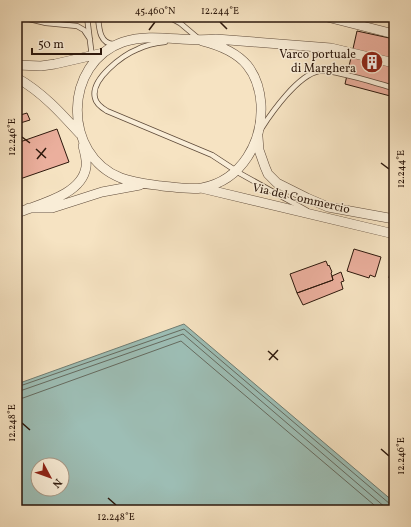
<svg xmlns="http://www.w3.org/2000/svg" width="411" height="527" viewBox="0 0 411 527" font-family="Vollkorn,serif">
<style>
.water{fill:#9dbeb5;stroke:#707c71;fill-rule:evenodd}
.lines{fill:none;stroke-linecap:round;stroke-linejoin:round}
.shore{stroke:#656b60;stroke-width:1}
.building{fill:#ebaf9d;stroke:#2d180c}
.lane-casing{stroke:#5f4b3a;stroke-width:6}
.street-casing{stroke:#5f4b3a;stroke-width:10}
.lane{stroke:#f9edd7;stroke-width:4.5}
.street{stroke:#f9edd7;stroke-width:9}
.ticks{fill:none;stroke:#2d180c;stroke-width:1.5}
.labels{text-anchor:middle;dominant-baseline:central;stroke-width:3;stroke-linejoin:round;paint-order:stroke}
.poi-label{font-size:12px;fill:#2d180c;stroke:#f9edd7;text-anchor:end}
.street-label{font-size:12px;fill:#2d180c;stroke:#f9edd7}
.neatline{fill:none;stroke:#2d180c;stroke-width:1.5}
.ticks-label{font-size:10px;text-anchor:middle;fill:#2d180c}
</style>
<rect width="100%" height="100%" fill="#f6e3c2"/>
<filter id="stains"><feTurbulence type="fractalNoise" baseFrequency=".005" numOctaves="4"/><feColorMatrix values="0 0 0 0 .2 0 0 0 0 .09 0 0 0 0 .02 0 0 0 .5 -.17"/></filter>
<radialGradient id="worn" r=".72"><stop offset=".6" stop-color="#630" stop-opacity="0"/><stop offset="1" stop-color="#630" stop-opacity=".3"/></radialGradient>
<!-- water -->
<path class="water" d="M184,324L394,502V510H17V384ZM38,465H62V489H38Z"/>
<g class="lines">
<!-- shore -->
<path class="shore" d="M17,387L184,329L390,504L394,505
M17,392L183,334L386,508L391,510
M17,398H23L181,341L380,510"/>
</g>
<!-- building -->
<path class="building" d="M357,31L394,39V97L345,84Z
M27,113L30,120L17,124V116Z
M57,129L69,162L17,180V143Z
M354,249L381,257L375,277L370,275L369,278L347,271Z
M392,260H394L393,279L389,278Z
M326,261L328,266L329,265L332,272L331,273L333,280L297,293L290,274Z
M341,272L344,281L341,282L343,289L303,305L297,293L333,280L332,276Z"/>
<g class="lines">
<!-- lane casing -->
<g class="lane-casing">
<path id="lane" d="M21,17L46,23L77,26L84,30L90,39
M87,17L92,57
M98,17C99,29 100,45 115,44
M169,17L180,23L199,39
M165,42C156,43 146,45 138,49C123,55 90,79 95,98C96,104 102,108 107,111L212,155L241,174L306,210
M261,129C272,112 298,75 319,71C333,69 378,84 394,88"/>
</g>
<!-- street casing -->
<g class="street-casing">
<path id="street" d="M327,17L394,34
M202,41C218,45 236,52 247,65C256,76 260,90 261,104C263,142 242,180 202,188C189,190 175,187 162,186C148,184 134,183 121,178C62,155 63,63 123,42C153,32 185,43 216,39L331,48L394,63
M17,65L41,66L55,64L103,53
M17,78C42,92 61,113 80,134
M258,137L259,150L265,167L268,174L277,183L307,198L328,207L394,219
M201,188L394,234
M29,208H52L102,192L140,185
M17,213C39,204 82,195 86,167C87,160 85,153 83,146"/>
</g>
<!-- lane -->
<use href="#lane" class="lane"/>
<!-- street -->
<use href="#street" class="street"/>
</g>
<!-- ticks -->
<path class="ticks" d="M220,22L227,29M149,30L155,22M22,137L30,143M36,149L46,158M37,159L46,148M381,163L389,169M268,351L278,360M269,360L278,350M22,423L30,430M381,449L389,456M108,498L116,505"/>
<!-- icons -->
<defs>
<g id="building-disc" transform="scale(1.15)"><circle r="9.5" fill="#8f2418" stroke="#f9edd7"/><path d="M-4-6H4V6H1V3H-1V6H-4ZM-2.5-4.3h1.7v1.8h-1.7ZM.8-4.3h1.7v1.8H.8ZM-2.5-1h1.7V.8h-1.7ZM.8-1h1.7V.8H.8Z" fill="#fff"/></g>
</defs>
<g fill-rule="evenodd">
<use href="#building-disc" x="372" y="62"/>
</g>
<g class="labels">
<!-- poi labels -->
<g class="poi-label">
<text x="356" y="55">Varco portuale<tspan x="356" dy="14">di Marghera</tspan></text>
</g>
<!-- street labels -->
<g class="street-label">
<text transform="translate(301 199) rotate(13)">Via del Commercio</text>
</g>
</g>
<!-- margin -->
<rect width="411" height="527" fill="none" stroke="#f6e3c2" stroke-width="44"/>
<!-- north arrow -->
<g transform="translate(50 477) rotate(131)"><circle r="19" fill="#f9edd7" stroke="#a79886"/>
<path d="M0-3L7 15L0 10L-7 15Z" fill="#8f2418"/>
<text y="-6" font-size="11" font-weight="bold" text-anchor="middle" fill="#2d180c">N</text>
</g>
<!-- scale -->
<path d="M32 48v6h69v-6" fill="none" stroke="#2d180c" stroke-width="2"/>
<text x="38" y="48" font-size="12" fill="#2d180c" stroke="#f9edd7" stroke-width="3" paint-order="stroke">50 m</text>
<rect x="22" y="22" width="367" height="483" class="neatline"/>
<g class="ticks-label">
<text x="155" y="14">45.460°N</text>
<text x="220" y="14">12.244°E</text>
<text transform="translate(11 137) rotate(-90)" y="4">12.246°E</text>
<text transform="translate(400 169) rotate(-90)" y="4">12.244°E</text>
<text transform="translate(11 423) rotate(-90)" y="4">12.248°E</text>
<text transform="translate(400 456) rotate(-90)" y="4">12.246°E</text>
<text x="116" y="520">12.248°E</text>
</g>
<rect width="100%" height="100%" filter="url(#stains)"/>
<rect width="100%" height="100%" fill="url(#worn)"/>
</svg>
